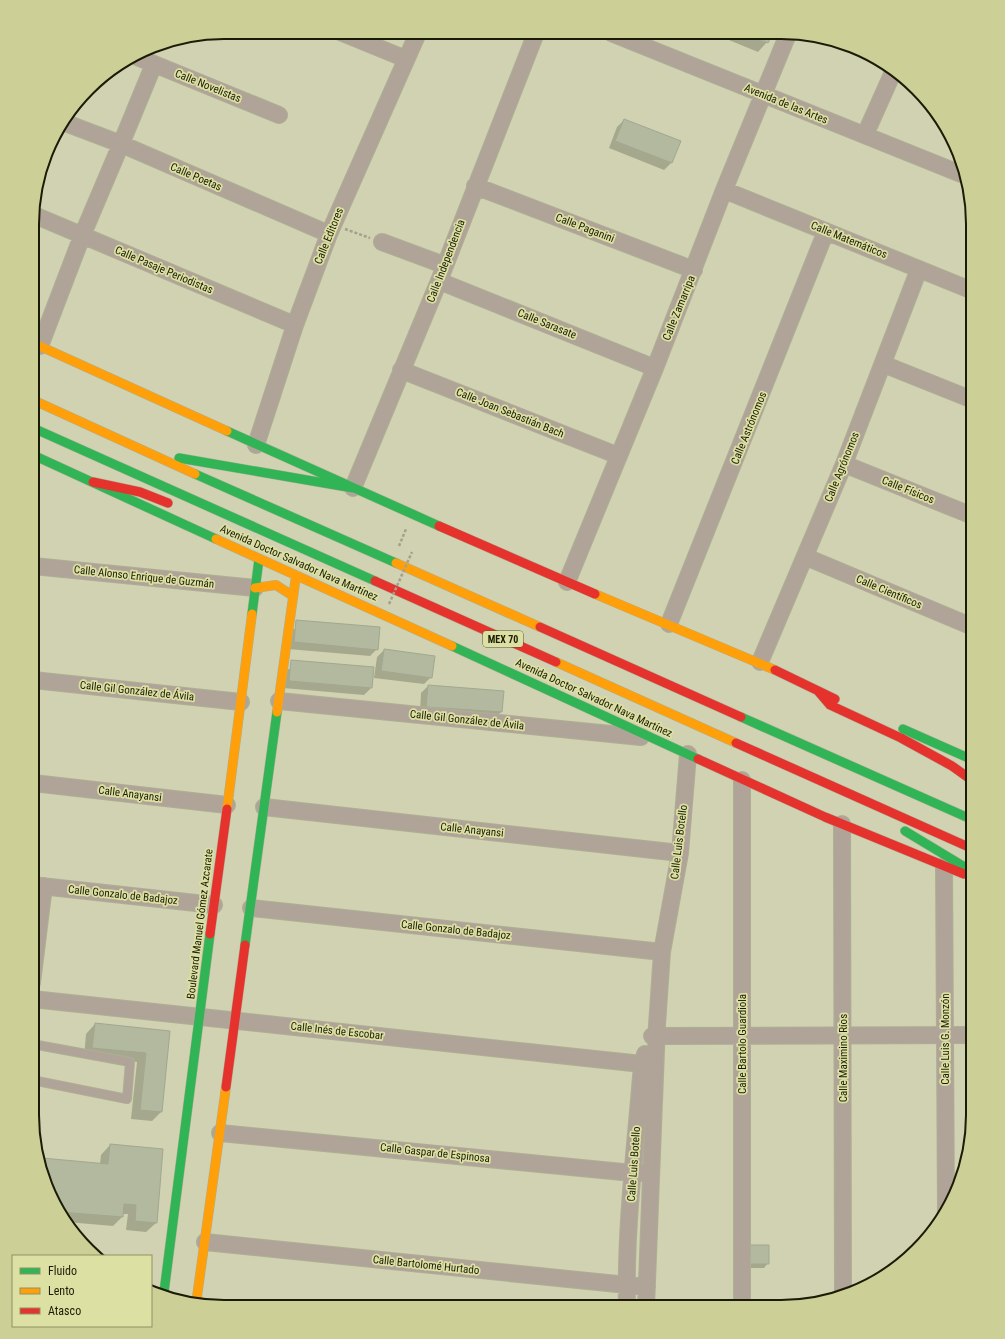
<svg xmlns="http://www.w3.org/2000/svg" width="1005" height="1339" viewBox="0 0 1005 1339" font-family="'Roboto Condensed',sans-serif">
<style>
.shadow{fill:#0003}
.building{fill:#b2b99f;stroke:#a2a890}
.lines{fill:none;stroke-linecap:round;stroke-linejoin:round}
.lane-casing{stroke:#adaf94;stroke-width:10}
.street-casing{stroke:#adaf94;stroke-width:18}
.fast-casing{stroke:#adaf94;stroke-width:10}
.slow-casing{stroke:#adaf94;stroke-width:10}
.jam-casing{stroke:#adaf94;stroke-width:10}
.path{stroke:#a69f90;stroke-width:2.5;stroke-dasharray:3 2;stroke-linecap:butt}
.lane{stroke:#b0a498;stroke-width:8}
.street{stroke:#b0a498;stroke-width:16}
.fast{stroke:#30b455;stroke-width:9}
.slow{stroke:#ff9f0a;stroke-width:9}
.jam{stroke:#e5322d;stroke-width:9}
.path-bridge{stroke:#a69f90;stroke-width:2.5;stroke-dasharray:3 2;stroke-linecap:butt}
.labels{text-anchor:middle;dominant-baseline:central;stroke-width:3.5;stroke-linejoin:round;paint-order:stroke}
.shield{fill:#dce0a3;stroke:#555734;stroke-width:1}
.shield-label{font-size:10px;font-weight:bold;fill:#1b1c05}
.street-label{font-size:11px;fill:#1b1c05;stroke:#dce0a3}
.rim{fill:none;stroke:#1b1c05;stroke-width:2}
</style>
<rect width="100%" height="100%" fill="#d0d2b1"/>
<!-- shadow -->
<path class="shadow" d="M712,33H742L764,42V40L748,34H771L767,42L758,52Z
M624,120L679,142L671,163L664,170L609,148L617,127Z
M290,628L377,649L370,656L288,649Z
M384,650L431,677L424,684L374,678L377,657Z
M284,668L371,688L364,695L283,688Z
M428,686L503,692L501,712L494,719L420,713L421,693Z
M95,1024L169,1032L161,1112L152,1121L131,1119L137,1062L84,1057L86,1034Z
M110,1145L162,1150L156,1223L146,1232L126,1230L128,1214H122V1217L113,1226L67,1222L52,1200L42,1159L100,1164L101,1155Z
M768,1246V1263L764,1268H740Z"/>
<!-- building -->
<path class="building" d="M745,34H772L768,43Z
M624,119L681,141L672,163L615,141Z
M296,620L380,627L378,650L294,642Z
M384,649L435,656L432,678L381,671Z
M291,660L374,667L372,688L289,681Z
M428,685L504,691L502,712L426,707Z
M95,1023L170,1031L162,1112L140,1110L146,1053L92,1048Z
M110,1144L163,1149L157,1223L135,1221L136,1205L124,1204L123,1217L60,1212L52,1200L42,1158L108,1164Z
M744,1245H769V1264H744Z"/>
<g class="lines">
<!-- lane casing -->
<g class="lane-casing">
<path id="lane" d="M32,1080L127,1099L130,1062L32,1044"/>
</g>
<!-- street casing -->
<g class="street-casing">
<path id="street" d="M340,32L406,59
M611,33L961,174
M137,57L279,115
M63,122L121,144L329,234
M865,135L894,70
M475,186L694,270
M724,190L973,291
M34,215L295,325
M382,242L444,265
M439,281L655,368
M40,346L82,236L121,144L154,64
M883,364L973,400
M401,370L619,456
M256,445L295,325L329,234L418,33
M844,464L973,516
M353,488L439,281L536,33
M806,557L973,627
M33,566L255,588
M567,582L655,368L724,190L788,34
M669,624L826,231
M760,662L844,464L919,269
M33,680L241,702
M279,701L641,737
M33,783L227,805
M264,807L680,853
M842,824L843,1292
M944,866L946,1211
M32,885L214,905
M251,908L662,952
M32,983L44,886
M32,999L642,1064
M652,1036L973,1035
M220,1133L633,1173H650
M205,1242L647,1287
M627,1307C625,1226 636,1144 642,1064L645,1054
M646,1307L657,1025L662,952L680,853L688,754
M742,1307V780"/>
</g>
<!-- fast casing -->
<g class="fast-casing">
<path id="fast" d="M33,428L375,581
M227,431L439,526
M33,455L216,539
M179,458L353,488
M195,474L396,563
M252,614L259,559
M452,646L698,759
M741,717L973,820
M903,729L973,760
M905,831L973,872
M245,945L277,712
M164,1292L210,934"/>
</g>
<!-- slow casing -->
<g class="slow-casing">
<path id="slow" d="M33,343L227,431
M33,400L195,474
M216,539L452,646
M396,563L540,627
M255,588L276,585L293,596
M595,594L775,670
M556,662L736,743
M277,712L296,576
M227,809L252,614
M196,1304L226,1087"/>
</g>
<!-- jam casing -->
<g class="jam-casing">
<path id="jam" d="M93,482L140,492L168,503
M439,526L595,594
M375,581L556,662
M540,627L741,717
M775,670L835,699
M818,691L830,705L901,738L952,766L973,781
M736,743L973,849
M698,759L825,817L964,874
M210,934L227,809
M226,1087L245,945"/>
</g>
<!-- path -->
<path class="path" d="M158,52L162,43
M345,229L370,238
M399,546L406,529"/>
<!-- lane -->
<use href="#lane" class="lane"/>
<!-- street -->
<use href="#street" class="street"/>
<!-- fast -->
<use href="#fast" class="fast"/>
<!-- slow -->
<use href="#slow" class="slow"/>
<!-- jam -->
<use href="#jam" class="jam"/>
<!-- path-bridge -->
<path class="path-bridge" d="M389,604L412,552"/>
</g>
<g class="labels">
<!-- shield labels -->
<rect class="shield" x="483" y="631" width="40" height="16" rx="3"/>
<g class="shield-label">
<text x="503" y="639">MEX 70</text>
</g>
<!-- street labels -->
<g class="street-label">
<text transform="translate(208 86) rotate(22)">Calle Novelistas</text>
<text transform="translate(786 104) rotate(22)">Avenida de las Artes</text>
<text transform="translate(196 177) rotate(23)">Calle Poetas</text>
<text transform="translate(585 228) rotate(21)">Calle Paganini</text>
<text transform="translate(329 236) rotate(-68)">Calle Editores</text>
<text transform="translate(849 240) rotate(22)">Calle Matemáticos</text>
<text transform="translate(446 261) rotate(-69)">Calle Independencia</text>
<text transform="translate(164 270) rotate(23)">Calle Pasaje Periodistas</text>
<text transform="translate(679 308) rotate(-68)">Calle Zamarripa</text>
<text transform="translate(547 324) rotate(22)">Calle Sarasate</text>
<text transform="translate(510 413) rotate(22)">Calle Joan Sebastián Bach</text>
<text transform="translate(749 428) rotate(-68)">Calle Astrónomos</text>
<text transform="translate(842 467) rotate(-68)">Calle Agrónomos</text>
<text transform="translate(908 490) rotate(22)">Calle Físicos</text>
<text transform="translate(299 563) rotate(24)">Avenida Doctor Salvador Nava Martínez</text>
<text transform="translate(144 577) rotate(6)">Calle Alonso Enrique de Guzmán</text>
<text transform="translate(889 592) rotate(23)">Calle Científicos</text>
<text transform="translate(137 691) rotate(6)">Calle Gil González de Ávila</text>
<text transform="translate(594 698) rotate(25)">Avenida Doctor Salvador Nava Martínez</text>
<text transform="translate(467 720) rotate(6)">Calle Gil González de Ávila</text>
<text transform="translate(130 794) rotate(7)">Calle Anayansi</text>
<text transform="translate(472 830) rotate(6)">Calle Anayansi</text>
<text transform="translate(679 842) rotate(-83)">Calle Luis Botello</text>
<text transform="translate(123 895) rotate(6)">Calle Gonzalo de Badajoz</text>
<text transform="translate(200 924) rotate(-83)">Boulevard Manuel Gómez Azcarate</text>
<text transform="translate(456 930) rotate(6)">Calle Gonzalo de Badajoz</text>
<text transform="translate(337 1031) rotate(6)">Calle Inés de Escobar</text>
<text transform="translate(945 1039) rotate(-90)">Calle Luis G. Monzón</text>
<text transform="translate(742 1044) rotate(-90)">Calle Bartolo Guardiola</text>
<text transform="translate(843 1058) rotate(-90)">Calle Maximino Ríos</text>
<text transform="translate(435 1153) rotate(6)">Calle Gaspar de Espinosa</text>
<text transform="translate(634 1164) rotate(-86)">Calle Luis Botello</text>
<text transform="translate(426 1265) rotate(6)">Calle Bartolomé Hurtado</text>
</g>
</g>
<!-- crop -->
<path d="M0 0H1005V1339H0ZM224 39H781A185 185 0 0 1 966 224V1115A185 185 0 0 1 781 1300H224A185 185 0 0 1 39 1115V224A185 185 0 0 1 224 39Z" fill="#cdd096" fill-rule="evenodd"/>
<path class="rim" d="M224 39H781A185 185 0 0 1 966 224V1115A185 185 0 0 1 781 1300H224A185 185 0 0 1 39 1115V224A185 185 0 0 1 224 39Z"/>
<!-- legend -->
<rect x="12" y="1255" width="140" height="72" fill="#dce0a3" stroke="#8f9264"/>
<rect x="20" y="1268" width="20" height="6" fill="#30b455" stroke="#8f9264"/>
<text x="48" y="1275" font-size="12" fill="#1b1c05">Fluido</text>
<rect x="20" y="1288" width="20" height="6" fill="#ff9f0a" stroke="#8f9264"/>
<text x="48" y="1295" font-size="12" fill="#1b1c05">Lento</text>
<rect x="20" y="1308" width="20" height="6" fill="#e5322d" stroke="#8f9264"/>
<text x="48" y="1315" font-size="12" fill="#1b1c05">Atasco</text>
</svg>
